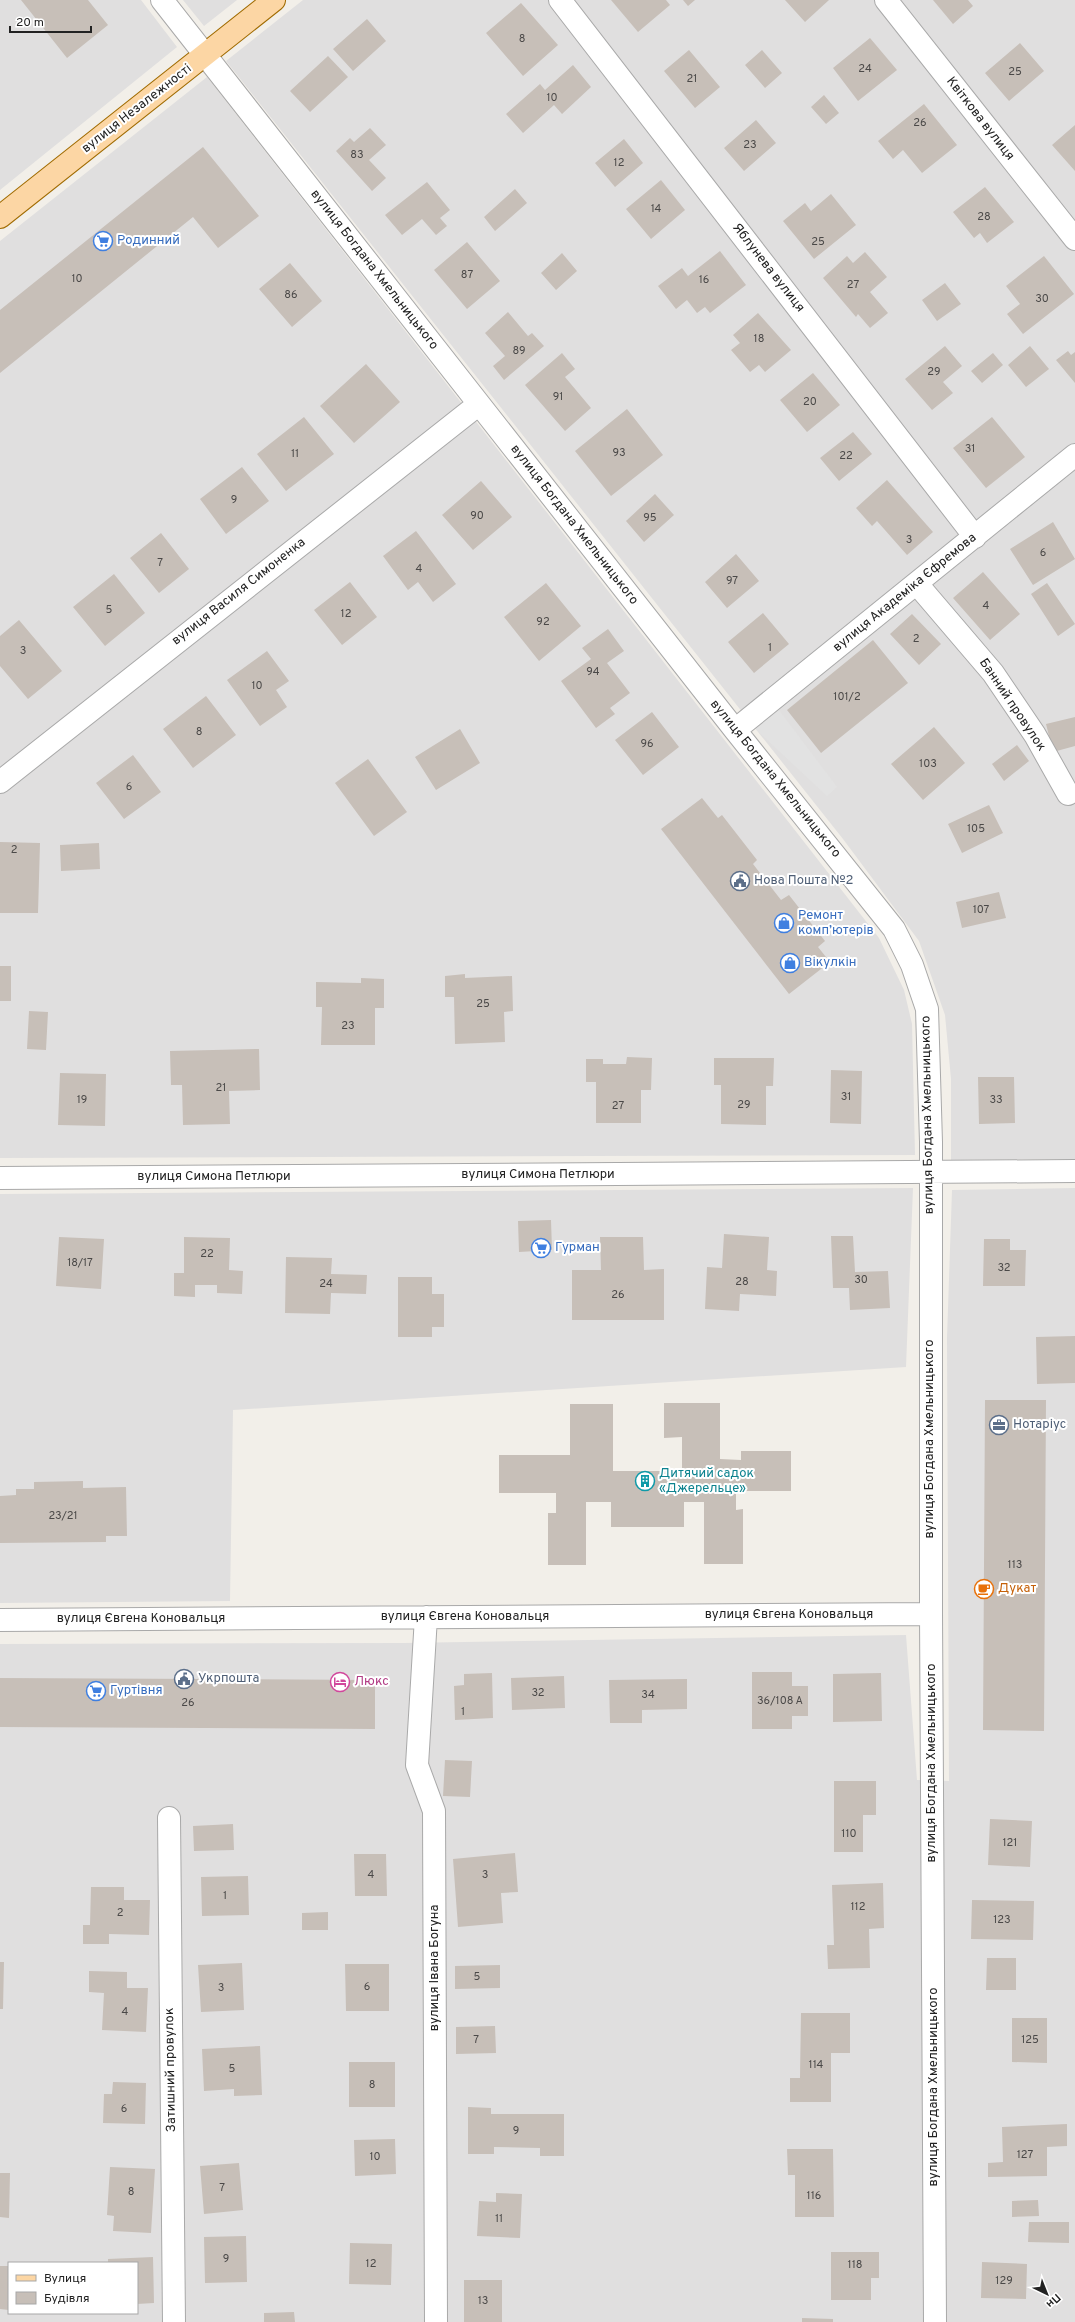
<svg xmlns="http://www.w3.org/2000/svg" width="1075" height="2322" viewBox="0 0 1075 2322" font-family="Overpass,sans-serif">
<style>
.residential{fill:#e0dfdf;fill-rule:evenodd}
.parking{fill:#e2e2e2}
.building{fill:#c7bfb8}
.lines{fill:none;stroke-linecap:round;stroke-linejoin:round}
.minor-casing{stroke:#a9a9a9;stroke-width:24}
.major-casing{stroke:#a06b00;stroke-width:24}
.minor{stroke:#fff;stroke-width:22}
.major{stroke:#fcd6a4;stroke-width:22}
.labels{text-anchor:middle;dominant-baseline:central;stroke-width:4;stroke-linejoin:round;paint-order:stroke}
.number-label{font-size:11px;fill:#4b4948}
.street-label{font-size:13px;fill:#222;stroke:#fff}
.shop-label{font-size:13px;fill:#366cbe;stroke:#fff;text-anchor:start}
.service-label{font-size:13px;fill:#4e5e75;stroke:#fff;text-anchor:start}
.culture-label{font-size:13px;fill:#0d838f;stroke:#fff;text-anchor:start}
.food-label{font-size:13px;fill:#c56008;stroke:#fff;text-anchor:start}
.hotel-label{font-size:13px;fill:#b23c85;stroke:#fff;text-anchor:start}
</style>
<rect width="100%" height="100%" fill="#f2efe9"/>
<!-- residential -->
<path class="residential" d="M0,0H141L177,47L0,190Z
M183,0H237L204,26Z
M303,0H1075V1159L951,1160V1079L945,1015L919,941L843,839L226,61Z
M207,77L879,938L904,990L912,1024L915,1155L0,1158V241Z
M913,1188L906,1367L233,1410L230,1601L0,1603V1194Z
M1075,1188V2322H0V1644L404,1643L906,1635L917,1780L949,1781L947,1338L952,1190ZM9,2263H137V2313H9Z"/>
<!-- parking -->
<path class="parking" d="M772,701L837,787L827,796L747,721Z"/>
<!-- building -->
<path class="building" d="M21,0H88L108,25L67,58Z
M611,0H666L670,5L638,32Z
M683,0H695L688,6Z
M785,0H829L805,22Z
M933,0H968L973,6L953,24Z
M521,3L558,45L523,76L486,33Z
M367,19L386,41L353,71L333,49Z
M870,38L897,70L858,101L833,68Z
M1020,43L1044,71L1009,101L985,73Z
M689,50L720,87L695,108L664,71Z
M762,50L782,73L765,88L745,65Z
M328,56L348,77L310,112L290,91Z
M573,65L591,87L562,114L554,105L523,133L506,114L540,84L545,90Z
M824,95L839,113L826,124L811,107Z
M924,104L957,145L922,173L903,150L893,159L878,141Z
M756,120L776,143L744,171L724,148Z
M1075,125V171L1052,145Z
M370,128L386,145L369,160L386,178L372,191L336,151L350,138L354,142Z
M624,139L643,163L615,187L595,163Z
M203,147L259,216L218,248L193,217L0,373V310Z
M661,180L685,210L651,239L626,209Z
M427,182L450,210L440,218L447,226L436,235L422,219L402,235L385,215Z
M985,187L1014,222L987,243L980,233L974,238L953,212Z
M515,189L527,203L495,231L484,217Z
M831,194L856,225L814,259L783,221L805,203L811,211Z
M467,242L500,281L467,309L434,270Z
M720,251L746,285L710,313L705,307L697,313L687,300L676,309L658,286L682,268L688,276Z
M865,252L887,277L870,292L888,313L870,328L858,314L856,317L823,278L847,256L853,263Z
M562,253L577,271L556,290L541,273Z
M1044,256L1074,294L1023,334L1007,314L1020,304L1006,286Z
M290,263L322,301L292,327L259,289Z
M945,283L961,304L937,321L922,300Z
M508,312L528,336L532,333L544,346L504,380L493,366L505,356L485,333Z
M758,313L791,350L765,372L759,365L750,372L731,350L740,343L733,335Z
M945,346L962,366L943,382L953,393L932,410L905,379Z
M1030,346L1049,369L1026,387L1008,365Z
M1068,351L1071,355L1075,352V383L1056,360Z
M562,353L575,369L565,377L591,408L565,431L525,385Z
M993,353L1003,365L982,383L971,371Z
M366,364L400,402L354,443L320,406Z
M813,373L840,405L807,432L780,400Z
M627,409L663,455L611,496L575,451Z
M304,417L334,454L286,491L257,454Z
M992,417L1025,457L986,488L953,448Z
M853,432L872,454L839,481L820,458Z
M242,467L269,501L226,534L200,499Z
M887,480L933,532L907,555L877,521L872,526L856,508Z
M481,481L512,517L473,550L442,515Z
M655,494L674,515L644,542L626,521Z
M1053,522L1075,559L1033,585L1010,549Z
M416,531L456,584L433,602L418,582L408,590L383,556Z
M161,533L189,569L159,593L130,558Z
M736,554L759,581L727,608L705,582Z
M983,572L1020,614L990,640L953,598Z
M114,574L145,613L105,646L73,607Z
M350,582L377,617L342,645L314,610Z
M546,583L581,626L539,661L504,617Z
M1047,583L1075,624L1058,636L1031,594Z
M763,613L789,644L754,673L728,642Z
M912,614L941,644L919,665L890,634Z
M19,620L62,671L28,699L0,666V636Z
M608,629L624,651L607,663L630,693L610,708L615,714L596,728L561,681L591,659L582,648Z
M873,640L908,683L821,753L787,710Z
M267,651L289,681L276,690L287,707L260,726L227,680Z
M206,696L236,735L193,768L163,729Z
M652,712L679,747L643,775L615,740Z
M1075,717V746L1053,752L1046,724Z
M934,727L965,763L923,800L891,764Z
M460,729L480,763L436,790L415,757Z
M1017,745L1029,761L1004,781L992,764Z
M133,755L161,792L124,819L96,783Z
M368,759L407,812L374,836L335,783Z
M702,798L718,818L722,815L757,860L753,864L781,900L789,895L825,941L818,947L830,962L789,994L661,829Z
M989,805L1003,833L962,853L948,824Z
M0,842L40,843L38,913H0Z
M99,843L100,869L61,871L60,845Z
M999,892L1006,918L962,928L956,902Z
M0,966H11V1001H0Z
M465,974V978L512,976L513,1011L504,1012L505,1042L455,1044L454,997H445V976Z
M361,978L384,979V1008H375V1045H321L322,1007H316V982L361,983Z
M29,1011L48,1012L46,1050L27,1049Z
M259,1049L260,1090L229,1091L230,1124L183,1125L182,1085H171L170,1051Z
M627,1057L652,1058L651,1090H641V1123H596V1082H586V1059H603V1064H626Z
M714,1058H774L773,1086H766V1125L721,1124V1085H714Z
M831,1070L862,1071L861,1124L830,1123Z
M60,1073L106,1074L105,1126L58,1125Z
M978,1077H1014L1015,1123L979,1124Z
M551,1220L552,1250L519,1252L518,1221Z
M724,1234L769,1237L767,1270L777,1271L776,1296L740,1294L739,1311L705,1309L707,1267L722,1268Z
M831,1236H853L855,1272L888,1271L890,1308L850,1310L849,1288H833Z
M59,1237L104,1239L101,1289L56,1286Z
M184,1237L230,1238L229,1270L243,1271L242,1294L217,1293V1285H195V1297L174,1296V1273H184Z
M600,1237H643L644,1270L664,1269V1320H572V1270H601Z
M984,1239H1010V1250H1026L1025,1286H983Z
M286,1257L332,1258L331,1274L367,1275L366,1294L331,1293L330,1314L285,1313Z
M398,1277H432V1294H444V1327H432V1337H398Z
M1075,1336V1383L1037,1384L1036,1337Z
M985,1400H1046L1044,1731L983,1730Z
M664,1403H720V1459L741,1460V1451H791V1491H736V1510L743,1509V1564H704V1502H684V1527H611V1502H586V1565H548V1513H556V1493H499V1455H570V1404H613V1471H682V1437L664,1438Z
M83,1481V1488L126,1487L127,1536H106V1542L0,1543V1496L16,1495V1489H34V1482Z
M752,1672H792V1686H808V1716H792V1729H752Z
M492,1673L493,1718L455,1720L454,1686L464,1685V1674Z
M881,1673L882,1721L833,1722V1674Z
M564,1676L565,1708L512,1710L511,1678Z
M0,1678L375,1680V1729L0,1727Z
M687,1679V1709L642,1710V1723H610L609,1680Z
M445,1760L472,1761L470,1797L443,1796Z
M834,1781H876V1815H863V1852H834Z
M990,1819L1032,1821L1030,1867L988,1865Z
M233,1824L234,1850L194,1851L193,1826Z
M515,1853L518,1892L501,1893L503,1923L458,1927L453,1859Z
M354,1854H386L387,1896H355Z
M248,1876L249,1915L202,1916L201,1877Z
M883,1883L884,1928L869,1929L870,1968L828,1969L827,1945H834L832,1885Z
M91,1887H124V1900H150L149,1935L109,1934V1944H83V1925H90Z
M972,1900L1034,1901L1033,1940L971,1939Z
M328,1912V1930H302V1913Z
M987,1958H1016V1990H986Z
M0,1962H4L3,2009H0Z
M242,1963L244,2010L201,2012L198,1965Z
M345,1964H389V2011H346Z
M500,1965V1988L455,1989V1966Z
M89,1971L127,1972V1988H148L146,2032L102,2030L104,1993L89,1992Z
M801,2013H850V2053H831V2102H790V2078H800Z
M1012,2018H1047V2063L1012,2062Z
M495,2026L496,2053L456,2054V2027Z
M260,2046L262,2095L234,2096V2089L204,2091L202,2049Z
M349,2062H395V2107H349Z
M113,2082L146,2083L145,2124L103,2123L104,2094H112Z
M468,2107L491,2108V2114H564V2156H540V2148L494,2147V2154H468Z
M1067,2124V2146L1047,2147V2176L988,2177V2163L1003,2162L1002,2127Z
M395,2139L396,2174L355,2176L354,2140Z
M787,2149H833L834,2217H795V2175H788Z
M239,2163L243,2210L204,2214L200,2166Z
M110,2167L155,2169L151,2233L113,2231L114,2216L107,2215Z
M0,2173H10L9,2218L0,2217Z
M496,2193L522,2194L520,2238L477,2236L479,2201L496,2202Z
M1038,2200L1039,2216L1012,2217V2201Z
M1029,2222H1069V2243L1028,2242Z
M246,2236L247,2282L205,2283L204,2237Z
M350,2243L392,2244L391,2285L349,2284Z
M831,2252H879V2278H871V2300H831Z
M153,2257L154,2303L137,2304V2263H108V2259Z
M982,2262L1027,2264L1026,2299L981,2298Z
M0,2266H9V2310L0,2309Z
M464,2280H502V2322H464Z
M294,2312L295,2322H264V2313Z
M802,2318L833,2319V2322H802Z"/>
<g class="lines">
<!-- minor casing -->
<g class="minor-casing">
<path id="minor" d="M162,0L735,730L894,929L912,965L927,1009L931,1142V1614L935,2322
M560,0L975,537
M886,0L1075,239
M917,584L993,673L1035,735L1068,794
M735,730L1075,455
M0,782L479,404
M0,1178L1075,1171
M426,1617L417,1765L434,1811L436,2322
M0,1620L931,1614
M169,1818L174,2322"/>
</g>
<!-- major casing -->
<g class="major-casing">
<path id="major" d="M0,217L274,0"/>
</g>
<!-- minor -->
<use href="#minor" class="minor"/>
<!-- major -->
<use href="#major" class="major"/>
</g>
<!-- icons -->
<defs>
<g id="supermarket-ring" transform="scale(1)"><circle r="9.5" fill="#fff" stroke="#3f7fe0" stroke-width="1.5"/><path d="M-6-5.5h2.5l.6 2H6L4.5 2H-2.5L-4.4-4H-6ZM-1.5 3.2a1.3 1.3 0 1 0 .1 0ZM3 3.2a1.3 1.3 0 1 0 .1 0Z" fill="#3f7fe0"/></g>
<g id="civic-ring" transform="scale(1)"><circle r="9.5" fill="#fff" stroke="#5c6f8a" stroke-width="1.5"/><path d="M-.6-6.5H3V-4.5H.6V-3L4-1V1h2V6H-6V1h2V-1L-.6-3ZM-1.2 2.5V6h2.4V2.5Z" fill="#5c6f8a"/></g>
<g id="shop-ring" transform="scale(1)"><circle r="9.5" fill="#fff" stroke="#3f7fe0" stroke-width="1.5"/><path d="M-5-2.5h2.3a2.7 3.5 0 0 1 5.4 0H5L5.5 6h-11ZM-1.5-2.5h3a1.5 2.3 0 0 0-3 0Z" fill="#3f7fe0"/></g>
<g id="office-ring" transform="scale(1)"><circle r="9.5" fill="#fff" stroke="#5c6f8a" stroke-width="1.5"/><path d="M-6-3h4V-5.5h4V-3h4V5H-6ZM-1-4.5V-3h2v-1.5ZM-6 0V1H6V0Z" fill="#5c6f8a"/></g>
<g id="building-ring" transform="scale(1)"><circle r="9.5" fill="#fff" stroke="#0f9aa8" stroke-width="1.5"/><path d="M-4-6H4V6H1V3H-1V6H-4ZM-2.5-4.3h1.7v1.8h-1.7ZM.8-4.3h1.7v1.8H.8ZM-2.5-1h1.7V.8h-1.7ZM.8-1h1.7V.8H.8Z" fill="#0f9aa8"/></g>
<g id="cafe-ring" transform="scale(1)"><circle r="9.5" fill="#fff" stroke="#e8710a" stroke-width="1.5"/><path d="M-5.5-4.5H6V0H3Q3 3.5 0 3.5H-2.5Q-5.5 3.5-5.5 0ZM3-3.2v2h1.7v-2ZM-6 4.5H4V6H-6Z" fill="#e8710a"/></g>
<g id="hotel-ring" transform="scale(1)"><circle r="9.5" fill="#fff" stroke="#d1479c" stroke-width="1.5"/><path d="M-6-4.5h1.5V1H6V5H4.5V3h-9V5H-6ZM-4 0a1.8 1.8 0 1 1 3.6 0ZM.5 0V-2.5h3Q6-2.5 6 0Z" fill="#d1479c"/></g>
</defs>
<g fill-rule="evenodd">
<use href="#supermarket-ring" x="103" y="241"/>
<use href="#civic-ring" x="740" y="881"/>
<use href="#shop-ring" x="784" y="923"/>
<use href="#shop-ring" x="790" y="963"/>
<use href="#supermarket-ring" x="541" y="1248"/>
<use href="#office-ring" x="999" y="1425"/>
<use href="#building-ring" x="645" y="1481"/>
<use href="#cafe-ring" x="984" y="1589"/>
<use href="#civic-ring" x="184" y="1679"/>
<use href="#hotel-ring" x="340" y="1682"/>
<use href="#supermarket-ring" x="96" y="1691"/>
</g>
<g class="labels">
<!-- number labels -->
<g class="number-label">
<text x="522" y="39">8</text>
<text x="865" y="69">24</text>
<text x="1015" y="72">25</text>
<text x="692" y="79">21</text>
<text x="552" y="98">10</text>
<text x="920" y="123">26</text>
<text x="750" y="145">23</text>
<text x="357" y="155">83</text>
<text x="619" y="163">12</text>
<text x="656" y="209">14</text>
<text x="984" y="217">28</text>
<text x="818" y="242">25</text>
<text x="467" y="275">87</text>
<text x="77" y="279">10</text>
<text x="704" y="280">16</text>
<text x="853" y="285">27</text>
<text x="291" y="295">86</text>
<text x="1042" y="299">30</text>
<text x="759" y="339">18</text>
<text x="519" y="351">89</text>
<text x="934" y="372">29</text>
<text x="558" y="397">91</text>
<text x="810" y="402">20</text>
<text x="970" y="449">31</text>
<text x="619" y="453">93</text>
<text x="295" y="454">11</text>
<text x="846" y="456">22</text>
<text x="234" y="500">9</text>
<text x="477" y="516">90</text>
<text x="650" y="518">95</text>
<text x="909" y="540">3</text>
<text x="1043" y="553">6</text>
<text x="160" y="563">7</text>
<text x="419" y="569">4</text>
<text x="732" y="581">97</text>
<text x="986" y="606">4</text>
<text x="109" y="610">5</text>
<text x="346" y="614">12</text>
<text x="543" y="622">92</text>
<text x="916" y="639">2</text>
<text x="770" y="648">1</text>
<text x="23" y="651">3</text>
<text x="593" y="672">94</text>
<text x="257" y="686">10</text>
<text x="847" y="697">101/2</text>
<text x="199" y="732">8</text>
<text x="647" y="744">96</text>
<text x="928" y="764">103</text>
<text x="129" y="787">6</text>
<text x="976" y="829">105</text>
<text x="14" y="850">2</text>
<text x="981" y="910">107</text>
<text x="483" y="1004">25</text>
<text x="348" y="1026">23</text>
<text x="221" y="1088">21</text>
<text x="846" y="1097">31</text>
<text x="82" y="1100">19</text>
<text x="996" y="1100">33</text>
<text x="744" y="1105">29</text>
<text x="618" y="1106">27</text>
<text x="207" y="1254">22</text>
<text x="80" y="1263">18/17</text>
<text x="1004" y="1268">32</text>
<text x="861" y="1280">30</text>
<text x="742" y="1282">28</text>
<text x="326" y="1284">24</text>
<text x="618" y="1295">26</text>
<text x="63" y="1516">23/21</text>
<text x="1015" y="1565">113</text>
<text x="538" y="1693">32</text>
<text x="648" y="1695">34</text>
<text x="780" y="1701">36/108 А</text>
<text x="188" y="1703">26</text>
<text x="463" y="1712">1</text>
<text x="849" y="1834">110</text>
<text x="1010" y="1843">121</text>
<text x="371" y="1875">4</text>
<text x="485" y="1875">3</text>
<text x="225" y="1896">1</text>
<text x="858" y="1907">112</text>
<text x="120" y="1913">2</text>
<text x="1002" y="1920">123</text>
<text x="477" y="1977">5</text>
<text x="367" y="1987">6</text>
<text x="221" y="1988">3</text>
<text x="125" y="2012">4</text>
<text x="476" y="2040">7</text>
<text x="1030" y="2040">125</text>
<text x="816" y="2065">114</text>
<text x="232" y="2069">5</text>
<text x="372" y="2085">8</text>
<text x="124" y="2109">6</text>
<text x="516" y="2131">9</text>
<text x="1025" y="2155">127</text>
<text x="375" y="2157">10</text>
<text x="222" y="2188">7</text>
<text x="131" y="2192">8</text>
<text x="814" y="2196">116</text>
<text x="499" y="2219">11</text>
<text x="226" y="2259">9</text>
<text x="371" y="2264">12</text>
<text x="855" y="2265">118</text>
<text x="1004" y="2281">129</text>
<text x="483" y="2301">13</text>
</g>
<!-- street labels -->
<g class="street-label">
<text transform="translate(137 109) rotate(-38)">вулиця Незалежності</text>
<text transform="translate(980 119) rotate(52)">Квіткова вулиця</text>
<text transform="translate(768 268) rotate(52)">Яблунева вулиця</text>
<text transform="translate(374 270) rotate(52)">вулиця Богдана Хмельницького</text>
<text transform="translate(574 525) rotate(52)">вулиця Богдана Хмельницького</text>
<text transform="translate(239 592) rotate(-38)">вулиця Василя Симоненка</text>
<text transform="translate(905 593) rotate(-39)">вулиця Академіка Єфремова</text>
<text transform="translate(1012 705) rotate(56)">Банний провулок</text>
<text transform="translate(775 779) rotate(51)">вулиця Богдана Хмельницького</text>
<text transform="translate(928 1115) rotate(-91)">вулиця Богдана Хмельницького</text>
<text x="538" y="1175">вулиця Симона Петлюри</text>
<text x="214" y="1177">вулиця Симона Петлюри</text>
<text transform="translate(930 1439) rotate(-90)">вулиця Богдана Хмельницького</text>
<text x="789" y="1615">вулиця Євгена Коновальця</text>
<text x="465" y="1617">вулиця Євгена Коновальця</text>
<text x="141" y="1619">вулиця Євгена Коновальця</text>
<text transform="translate(932 1763) rotate(-90)">вулиця Богдана Хмельницького</text>
<text transform="translate(435 1968) rotate(-90)">вулиця Івана Богуна</text>
<text transform="translate(171 2070) rotate(-91)">Затишний провулок</text>
<text transform="translate(934 2087) rotate(-90)">вулиця Богдана Хмельницького</text>
</g>
<!-- shop labels -->
<g class="shop-label">
<text x="117" y="241">Родинний</text>
<text x="798" y="916">Ремонт<tspan x="798" dy="15">комп’ютерів</tspan></text>
<text x="804" y="963">Вікулкін</text>
<text x="555" y="1248">Гурман</text>
<text x="110" y="1691">Гуртівня</text>
</g>
<!-- service labels -->
<g class="service-label">
<text x="754" y="881">Нова Пошта №2</text>
<text x="1013" y="1425">Нотаріус</text>
<text x="198" y="1679">Укрпошта</text>
</g>
<!-- culture labels -->
<g class="culture-label">
<text x="659" y="1474">Дитячий садок<tspan x="659" dy="15">«Джерельце»</tspan></text>
</g>
<!-- food labels -->
<g class="food-label">
<text x="998" y="1589">Дукат</text>
</g>
<!-- hotel labels -->
<g class="hotel-label">
<text x="354" y="1682">Люкс</text>
</g>
</g>
<!-- legend -->
<rect x="8" y="2262" width="130" height="52" fill="#ffffff" stroke="#a7a7a7"/>
<rect x="16" y="2275" width="20" height="6" fill="#fcd6a4" stroke="#a7a7a7"/>
<text x="44" y="2282" font-size="12" fill="#222222">Вулиця</text>
<rect x="16" y="2292" width="20" height="12" fill="#c7bfb8" stroke="#a7a7a7"/>
<text x="44" y="2302" font-size="12" fill="#222222">Будівля</text>
<!-- north arrow -->
<g transform="translate(1047 2294) rotate(137)" stroke="#ffffff" stroke-width="3" paint-order="stroke">
<path d="M0-3L7 15L0 10L-7 15Z" fill="#222222"/>
<text y="-6" font-size="11" font-weight="bold" text-anchor="middle" fill="#222222">Пн</text>
</g>
<!-- scale -->
<path d="M10 26v6h81v-6" fill="none" stroke="#222222" stroke-width="2"/>
<text x="16" y="26" font-size="12" fill="#222222" stroke="#ffffff" stroke-width="3" paint-order="stroke">20 m</text>
</svg>
